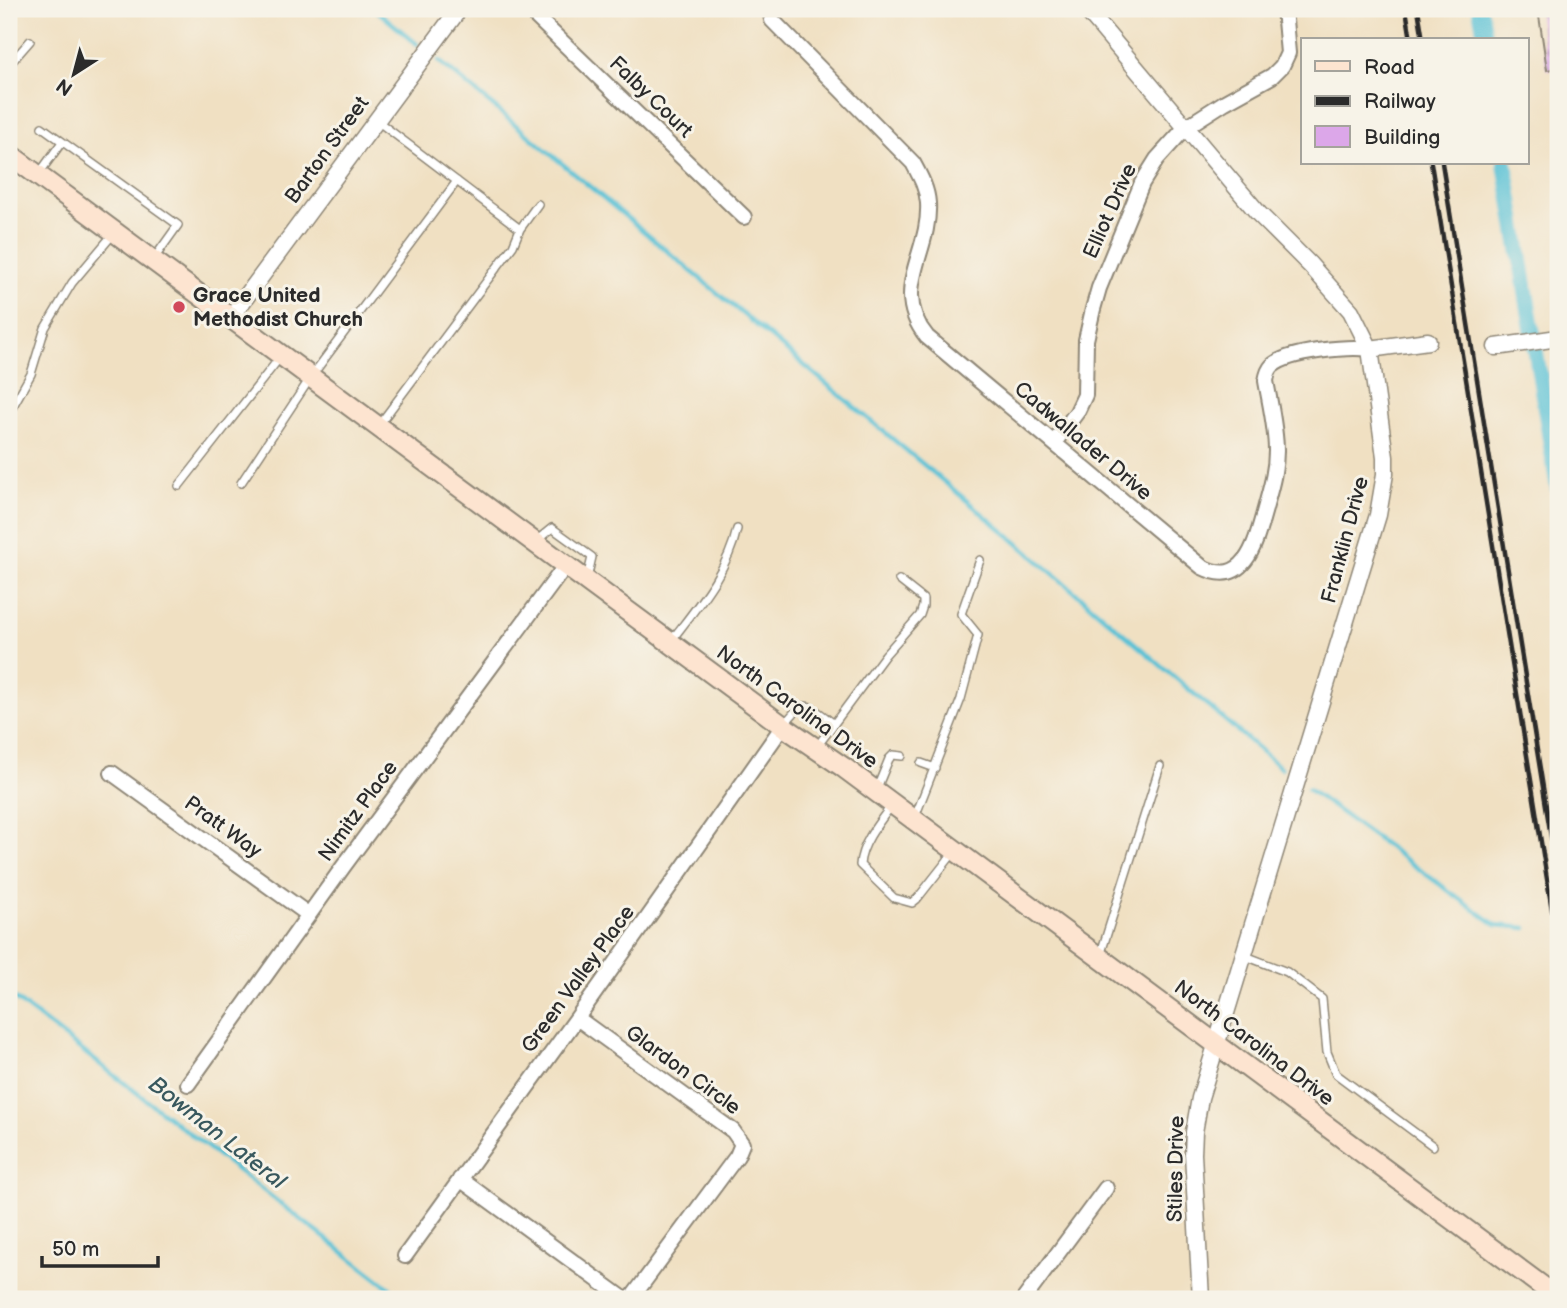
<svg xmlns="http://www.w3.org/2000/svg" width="1567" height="1308" viewBox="0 0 1567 1308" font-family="'Balsamiq Sans',sans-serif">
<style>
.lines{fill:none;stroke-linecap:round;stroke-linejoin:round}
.stream{stroke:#58c1d5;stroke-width:4.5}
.canal{stroke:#58c1d5;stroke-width:16}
.building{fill:url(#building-cross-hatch)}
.service-casing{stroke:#8e8676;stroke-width:10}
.minor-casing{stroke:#8e8676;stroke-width:18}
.tertiary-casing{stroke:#8e8676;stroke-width:19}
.secondary-casing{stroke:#8e8676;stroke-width:23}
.service{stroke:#fff;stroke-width:7}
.minor{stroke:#fff;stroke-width:14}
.tertiary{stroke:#fff;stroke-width:16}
.secondary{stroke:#fde4d0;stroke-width:19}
.rail{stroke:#2b2b2b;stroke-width:4.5}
.poi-dot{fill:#d1495b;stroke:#f7f3e8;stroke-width:2.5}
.labels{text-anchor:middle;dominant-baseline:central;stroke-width:6;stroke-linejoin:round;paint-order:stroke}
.street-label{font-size:21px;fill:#2b2b2b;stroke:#f7f3e8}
.poi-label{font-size:21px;font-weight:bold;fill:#2b2b2b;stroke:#f7f3e8;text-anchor:start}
.water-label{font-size:23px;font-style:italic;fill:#38585e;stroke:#f7f3e8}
</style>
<defs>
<pattern id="building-cross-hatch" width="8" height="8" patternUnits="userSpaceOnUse" patternTransform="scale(1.75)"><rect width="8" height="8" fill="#dca7e9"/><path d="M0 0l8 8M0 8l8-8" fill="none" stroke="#b388bd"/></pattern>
</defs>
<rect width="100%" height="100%" fill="#f7f3e8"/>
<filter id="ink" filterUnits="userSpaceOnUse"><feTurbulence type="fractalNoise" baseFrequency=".0143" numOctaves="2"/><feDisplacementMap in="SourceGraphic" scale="14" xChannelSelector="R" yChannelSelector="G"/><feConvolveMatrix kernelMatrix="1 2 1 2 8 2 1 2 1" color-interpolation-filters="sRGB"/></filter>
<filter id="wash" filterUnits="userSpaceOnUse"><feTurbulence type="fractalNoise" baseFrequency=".00686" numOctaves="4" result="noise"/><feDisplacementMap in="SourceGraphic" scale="28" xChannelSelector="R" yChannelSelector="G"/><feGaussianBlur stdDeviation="1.57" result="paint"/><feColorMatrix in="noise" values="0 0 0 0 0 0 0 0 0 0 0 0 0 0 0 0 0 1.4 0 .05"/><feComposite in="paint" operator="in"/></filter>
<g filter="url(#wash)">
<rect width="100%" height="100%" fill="#f0e0c2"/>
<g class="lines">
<!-- stream -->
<path class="stream" d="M375,9L417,44
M439,61L1008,535L1281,768
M1308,789L1496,925L1526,928
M9,994L404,1299"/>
<!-- canal -->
<path class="canal" d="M1480,9L1486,40
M1505,163L1558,488"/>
</g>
<g id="blocks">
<!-- building -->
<path class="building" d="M1538,9H1552L1558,47V68L1547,70Z"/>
</g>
</g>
<g filter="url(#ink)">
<use href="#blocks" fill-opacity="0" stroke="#8e8676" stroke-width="2"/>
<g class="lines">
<!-- service casing -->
<g class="service-casing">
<path id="service" d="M9,65L30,41
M376,120L520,229L513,246L379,425
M42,127L178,225L153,260
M38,175L62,142
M520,229L538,204
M9,413L31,374L45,328L72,283L114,233
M241,483L311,377L457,181
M179,486L281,356
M536,541L552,528L592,557L587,579
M671,641C696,608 728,571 737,529
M784,725C806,696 807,704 834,724
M816,748L885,655L920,615L923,606V599L899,580
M921,763L935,768
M877,788L889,759L893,755L902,756
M892,805C880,821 861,844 860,865L894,898L912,903L917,899L954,852
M915,817L961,699L978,635L961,614L980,560
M1243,955L1287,972L1322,999L1327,1052L1336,1074L1433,1146
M1100,956L1160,766"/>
</g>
<!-- minor casing -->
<g class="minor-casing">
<path id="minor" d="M528,9L744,217
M770,9L772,20L913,163C920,176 927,188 928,203C931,253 889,290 927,337L1202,567C1246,589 1256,541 1265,509C1270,490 1276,472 1276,451C1276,428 1270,404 1266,381C1267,375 1268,370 1272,366C1288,351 1350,346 1370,349
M1054,443L1077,412L1085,395L1086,340L1093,309L1099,288L1142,183L1157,159L1186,127L1225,102L1272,76L1282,66L1288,53L1284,9
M112,773L309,915
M577,1018L733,1131L742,1144L737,1156L631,1299
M188,1084L343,867L566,565
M460,1179L624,1299
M405,1256L577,1018L783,726
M1024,1299L1106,1188"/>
</g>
<!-- tertiary casing -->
<g class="tertiary-casing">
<path id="tertiary" d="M1086,9L1259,214L1310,265L1351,311L1370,349L1385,457V474L1378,515L1200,1098L1194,1132L1193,1154L1201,1299
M231,317L459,9
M1496,347L1558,338
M1370,349L1428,341"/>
</g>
<!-- secondary casing -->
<g class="secondary-casing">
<path id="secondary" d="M9,154L783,726L843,767L1558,1298"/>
</g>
<!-- service -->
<use href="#service" class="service"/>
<!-- minor -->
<use href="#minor" class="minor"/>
<!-- tertiary -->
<use href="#tertiary" class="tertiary"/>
<!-- secondary -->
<use href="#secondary" class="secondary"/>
<!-- rail -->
<path class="rail" d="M1406,9L1411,40
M1418,9L1423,40
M1431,163L1558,947
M1442,163L1558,880"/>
</g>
</g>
<!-- markers -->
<circle class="poi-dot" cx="179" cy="307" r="7"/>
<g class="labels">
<!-- street labels -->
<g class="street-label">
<text transform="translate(651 97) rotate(44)">Falby Court</text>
<text transform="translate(327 150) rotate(-54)">Barton Street</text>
<text transform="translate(1110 211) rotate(-66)">Elliot Drive</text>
<text transform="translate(1083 441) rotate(40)">Cadwallader Drive</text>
<text transform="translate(1345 540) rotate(-75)">Franklin Drive</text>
<text transform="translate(797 707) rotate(36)">North Carolina Drive</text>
<text transform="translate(358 811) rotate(-54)">Nimitz Place</text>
<text transform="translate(223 827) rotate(36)">Pratt Way</text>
<text transform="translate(578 979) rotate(-54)">Green Valley Place</text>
<text transform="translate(1254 1043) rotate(37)">North Carolina Drive</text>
<text transform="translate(683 1070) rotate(36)">Glardon Circle</text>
<text transform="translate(1176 1169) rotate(-89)">Stiles Drive</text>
</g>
<!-- poi labels -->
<g class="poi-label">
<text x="193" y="295">Grace United<tspan x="193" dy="24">Methodist Church</tspan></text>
</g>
<!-- water labels -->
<g class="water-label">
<text transform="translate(217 1133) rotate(38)">Bowman Lateral</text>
</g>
</g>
<!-- margin -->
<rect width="1567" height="1308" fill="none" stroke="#f7f3e8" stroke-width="35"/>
<!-- legend -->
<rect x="1301" y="38" width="228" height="126" fill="#f7f3e8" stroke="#a5a39c" stroke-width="2"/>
<rect x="1315" y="61" width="35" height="10" fill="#fde4d0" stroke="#a5a39c" stroke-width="2"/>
<text x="1364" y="74" font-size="21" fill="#2b2b2b">Road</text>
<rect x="1315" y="96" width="35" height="10" fill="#2b2b2b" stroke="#a5a39c" stroke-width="2"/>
<text x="1364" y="108" font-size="21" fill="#2b2b2b">Railway</text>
<rect x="1315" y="126" width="35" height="21" fill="#dca7e9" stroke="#a5a39c" stroke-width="2"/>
<text x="1364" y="144" font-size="21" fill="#2b2b2b">Building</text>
<!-- north arrow -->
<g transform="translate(74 74) rotate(216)" stroke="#f7f3e8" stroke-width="5" paint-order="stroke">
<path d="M0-5L12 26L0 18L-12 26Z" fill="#2b2b2b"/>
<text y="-10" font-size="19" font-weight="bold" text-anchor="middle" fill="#2b2b2b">N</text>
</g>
<!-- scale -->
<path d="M42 1256v10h116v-10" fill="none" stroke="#2b2b2b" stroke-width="3.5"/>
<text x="52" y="1256" font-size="21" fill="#2b2b2b" stroke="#f7f3e8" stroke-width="5" paint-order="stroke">50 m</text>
</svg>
